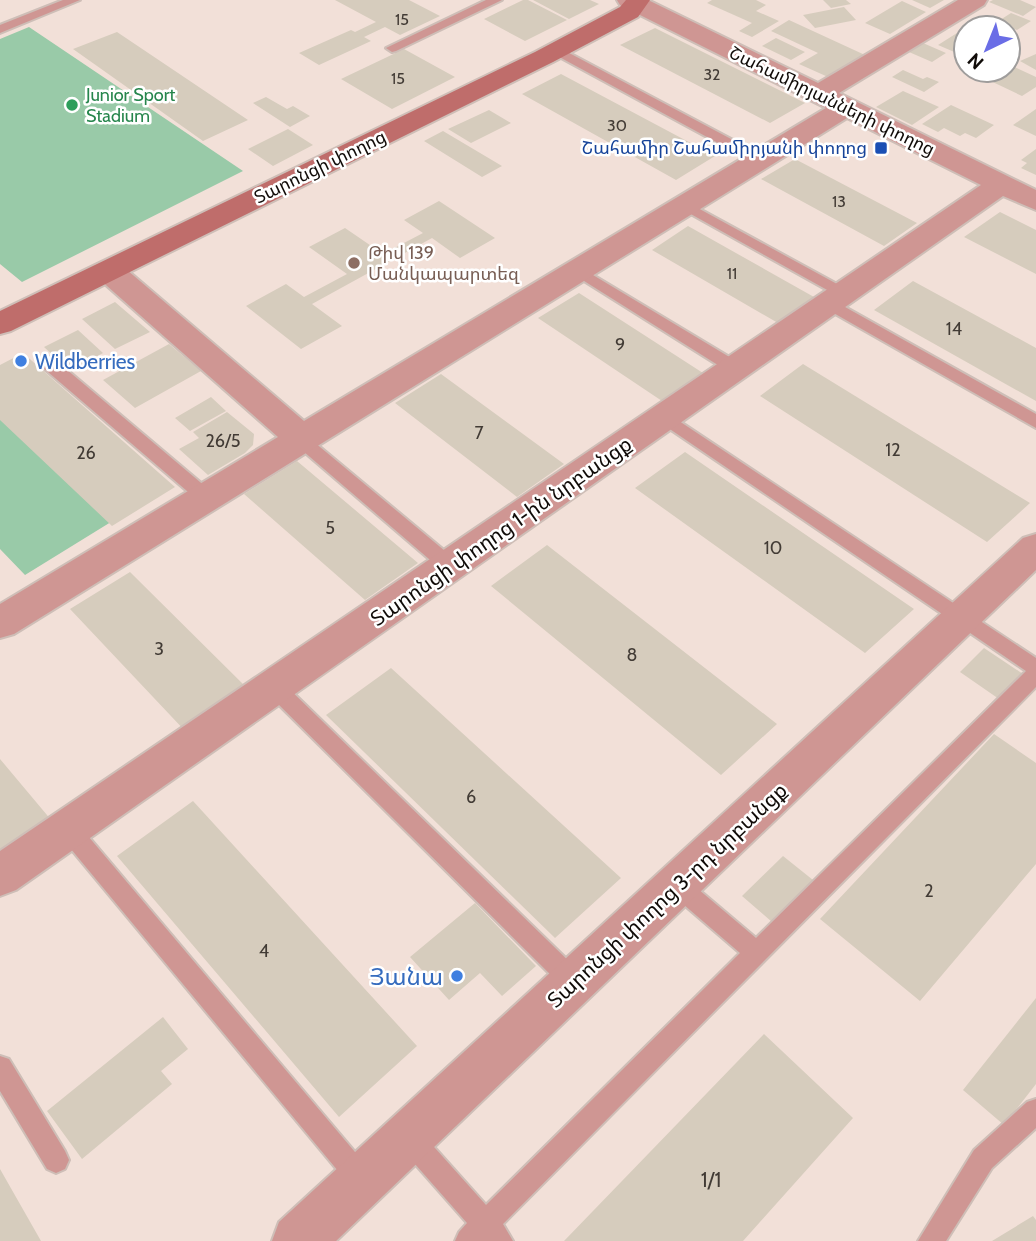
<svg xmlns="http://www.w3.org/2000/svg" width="1036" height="1241" viewBox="0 0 1036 1241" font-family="Cabin,'Noto Sans Armenian',sans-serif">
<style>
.green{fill:#99caa8}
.building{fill:#d6ccbd}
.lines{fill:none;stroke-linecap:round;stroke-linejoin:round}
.lane-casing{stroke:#cebeb7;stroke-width:4}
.street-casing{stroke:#cebeb7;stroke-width:4}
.secondary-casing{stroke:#cebeb7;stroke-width:4}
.lane{fill:#cf9693;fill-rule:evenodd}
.street{fill:#cf9693;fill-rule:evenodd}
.secondary{fill:#bf6d6b;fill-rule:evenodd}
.leisure-dot{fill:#2e9e5b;stroke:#fff;stroke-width:2.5}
.transit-dot{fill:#1a4fb4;stroke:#fff;stroke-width:2.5}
.education-dot{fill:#8d6e63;stroke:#fff;stroke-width:2.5}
.shop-dot{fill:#3f7fe0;stroke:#fff;stroke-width:2.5}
.labels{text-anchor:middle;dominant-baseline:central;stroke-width:5;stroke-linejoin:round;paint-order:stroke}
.far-number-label{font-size:16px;fill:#423b35}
.far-leisure-label{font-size:18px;fill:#27864d;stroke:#fff;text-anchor:start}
.far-street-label{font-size:18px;fill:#100b08;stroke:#fff}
.far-transit-label{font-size:18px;fill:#164399;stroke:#fff;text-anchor:end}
.far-education-label{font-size:18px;fill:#785e54;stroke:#fff;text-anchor:start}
.number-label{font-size:18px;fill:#423b35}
.shop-label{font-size:21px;fill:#366cbe;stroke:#fff;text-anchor:start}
.street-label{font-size:21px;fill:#100b08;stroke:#fff}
.near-number-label{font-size:21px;fill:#423b35}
.near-shop-label{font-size:24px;fill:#366cbe;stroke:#fff;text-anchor:end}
</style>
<rect width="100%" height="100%" fill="#f2e0d8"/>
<!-- green -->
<path class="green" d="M29,27L243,171L22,282L0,264V39Z
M0,406L119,517L25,575L0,549Z"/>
<!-- building -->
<path class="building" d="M335,0H409L440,16L400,35L385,27L364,37L371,41L319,65L299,53L351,30L355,32L376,22Z
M523,0H528L567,20L525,41L484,19Z
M533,0H590L599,4L569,19Z
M712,0H756L766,5L756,11L779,21L752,37L739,31L752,23L707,3Z
M823,0H846L851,4L831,8Z
M912,0H944L930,8Z
M993,0H1020L1036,7L1023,16L989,2Z
M902,1L926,12L890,34L865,23Z
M844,7L856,20L815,28L803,15Z
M1011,13L1031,21L1017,30L997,22Z
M789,20L865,55L828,77L799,64L818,53L771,31Z
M655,28L805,103L770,123L620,45Z
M117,32L248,120L203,141L73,49Z
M957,33L966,37V49L959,54L938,45Z
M776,38L805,52L791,60L762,46Z
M923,43L946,53L932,62L909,52Z
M404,49L455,77L392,109L341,79Z
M1036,54V70L1020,61Z
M1008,64L1036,77V87L1022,96L980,76L989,70H1008Z
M903,70L923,79L927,77L939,82L924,92L892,77Z
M561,74L715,156L676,180L522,94Z
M903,91L939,107L912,125L876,107Z
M266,97L287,109L293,106L310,116L290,127L253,103Z
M951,105L994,125L976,138L965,133L960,136L944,128L938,132L922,124Z
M1036,109V136L1013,125Z
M489,110L511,123L471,143L448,129Z
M288,129L313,145L273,166L248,149Z
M443,131L502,166L482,177L424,141Z
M1036,149V175L1021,168L1027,163L1021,160Z
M795,159L917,223L884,246L761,179Z
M439,201L495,238L460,258L432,238L312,304L342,326L301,349L246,306L286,284L304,297L347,274L309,247L345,228L383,254L423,233L404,220Z
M1000,212L1036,230V274L964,237Z
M688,226L814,297L778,323L652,250Z
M913,281L1036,348V401L874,310Z
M579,293L703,373L662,401L538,318Z
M115,302L150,332L115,349L82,319Z
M78,330L103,353L70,371L44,347Z
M169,344L201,371L135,408L103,380Z
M23,353L175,487L112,526L0,420V365Z
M803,364L1030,503L987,542L760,396Z
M441,374L564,464L517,497L395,403Z
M211,397L226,411L190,431L175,418Z
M227,412L254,434L253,445L245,453L208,475L179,449L199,438L193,432Z
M685,452L914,609L865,653L635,488Z
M297,461L418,563L365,600L244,494Z
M547,545L777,724L721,775L491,586Z
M130,572L249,690L187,733L70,609Z
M984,648L1023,674L999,699L960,672Z
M391,668L621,878L555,938L326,715Z
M994,734L1036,763V864L920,1001L820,919Z
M0,759L52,821L0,857Z
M193,801L417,1046L339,1117L117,856Z
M783,856L813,880L772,922L742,896Z
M475,903L536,966L502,996L480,973L449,1000L410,957Z
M1036,998V1084L1004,1125L963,1090Z
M163,1017L188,1049L161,1071L172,1084L82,1159L47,1111Z
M764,1034L853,1118L743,1241H564Z
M0,1169L41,1241H0Z
M1033,1216L1036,1220V1241H992Z"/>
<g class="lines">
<!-- lane casing -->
<g class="lane-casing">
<path id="lane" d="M63,0H80L0,33V25Z
M486,0H502L396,51L392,52L386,48Z
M556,46L765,157L767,160L765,163H755L552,53V47Z
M685,201L848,290L851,293L843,298L838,296L680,208L678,205L680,202Z
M578,266L741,364L743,368L741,372H729L573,274L570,271L573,268Z
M829,298L1036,414V428L823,307L821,303Z
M47,357L53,358L213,493L216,498L213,503H201L41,366L39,362L41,358Z
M664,411L1036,658V687L503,1224L513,1241H455L459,1232L467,1223L400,1147L396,1138L400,1129L409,1125L418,1129L486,1205L740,953L669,892L666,885L669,878L677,875L685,878L756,938L1026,671L658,421L656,417L658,413Z
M302,435L308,437L457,561L459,566L457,571H443L296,445L293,441Z
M274,679L281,681L582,974L586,982L582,990L574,993L566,990L267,693L264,687L267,681Z
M69,820L77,823L371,1171L375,1180L371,1189L362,1193L353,1189L61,837L58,830L61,823Z
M0,1056L9,1059L65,1151L69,1160L65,1169L56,1173L47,1169L0,1091Z
M1036,1099V1128L992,1168L946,1241H918L974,1150L1027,1102Z"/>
</g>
<!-- street casing -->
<g class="street-casing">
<path id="street" d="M617,0H648L818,83L958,0H987L984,5L839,93L1036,190V210L1003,196L16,890L0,896V851L981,185L847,118L14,634L0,638V604L278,437L98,278L94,271L98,264L109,262L120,264L304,421L826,108L620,5Z
M1036,534V570L336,1241H272L279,1222L1023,538Z"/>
</g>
<!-- secondary casing -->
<g class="secondary-casing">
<path id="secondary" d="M626,0H650L638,17L553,62L11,331L0,334V311L535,52L620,7Z"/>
</g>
<!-- lane -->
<use href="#lane" class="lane"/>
<!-- street -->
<use href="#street" class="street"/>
<!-- secondary -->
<use href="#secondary" class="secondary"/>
</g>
<!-- markers -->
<circle class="leisure-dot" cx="72" cy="105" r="7"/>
<rect class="transit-dot" x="874" y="141" width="14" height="14" rx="3.5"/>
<circle class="education-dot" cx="354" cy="263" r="7"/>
<g class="shop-dot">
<circle cx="21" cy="361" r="7"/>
<circle cx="457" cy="976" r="7"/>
</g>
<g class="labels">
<!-- far-number labels -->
<g class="far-number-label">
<text x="402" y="19">15</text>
<text x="712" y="74">32</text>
<text x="398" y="78">15</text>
<text x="617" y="125">30</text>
<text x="839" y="201">13</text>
<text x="732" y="273">11</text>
</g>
<!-- far-leisure labels -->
<g class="far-leisure-label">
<text x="86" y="95">Junior Sport<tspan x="86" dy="21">Stadium</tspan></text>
</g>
<!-- far-street labels -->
<g class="far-street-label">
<text transform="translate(832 101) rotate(26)">Շահամիրյանների փողոց</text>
<text transform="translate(320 167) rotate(-26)">Տարոնցի փողոց</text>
</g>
<!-- far-transit labels -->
<g class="far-transit-label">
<text x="867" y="148">Շահամիր Շահամիրյանի փողոց</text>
</g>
<!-- far-education labels -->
<g class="far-education-label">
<text x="368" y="253">Թիվ 139<tspan x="368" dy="21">Մանկապարտեզ</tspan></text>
</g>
<!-- number labels -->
<g class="number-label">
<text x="954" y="329">14</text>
<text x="620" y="345">9</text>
<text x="479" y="433">7</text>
<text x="223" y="441">26/5</text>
<text x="893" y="450">12</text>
<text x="86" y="453">26</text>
<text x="330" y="528">5</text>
<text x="773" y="548">10</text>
<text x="159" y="649">3</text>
<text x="632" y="655">8</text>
<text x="471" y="797">6</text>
<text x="929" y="891">2</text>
<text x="264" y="951">4</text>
</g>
<!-- shop labels -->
<g class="shop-label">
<text x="35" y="361">Wildberries</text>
</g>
<!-- street labels -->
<g class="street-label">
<text transform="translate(501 531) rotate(-35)">Տարոնցի փողոց 1-ին նրբանցք</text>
<text transform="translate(667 895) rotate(-43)">Տարոնցի փողոց 3-րդ նրբանցք</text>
</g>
<!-- near-number labels -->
<g class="near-number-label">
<text x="711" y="1179">1/1</text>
</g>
<!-- near-shop labels -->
<g class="near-shop-label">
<text x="443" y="976">Յանա</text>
</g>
</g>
<!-- north arrow -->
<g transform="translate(987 49) rotate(223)"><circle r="33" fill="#ffffff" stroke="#9f9d9c" stroke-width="2"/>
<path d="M0-5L12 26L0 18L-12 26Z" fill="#6a6de6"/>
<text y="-10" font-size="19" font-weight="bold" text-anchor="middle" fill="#100b08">N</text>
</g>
</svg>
